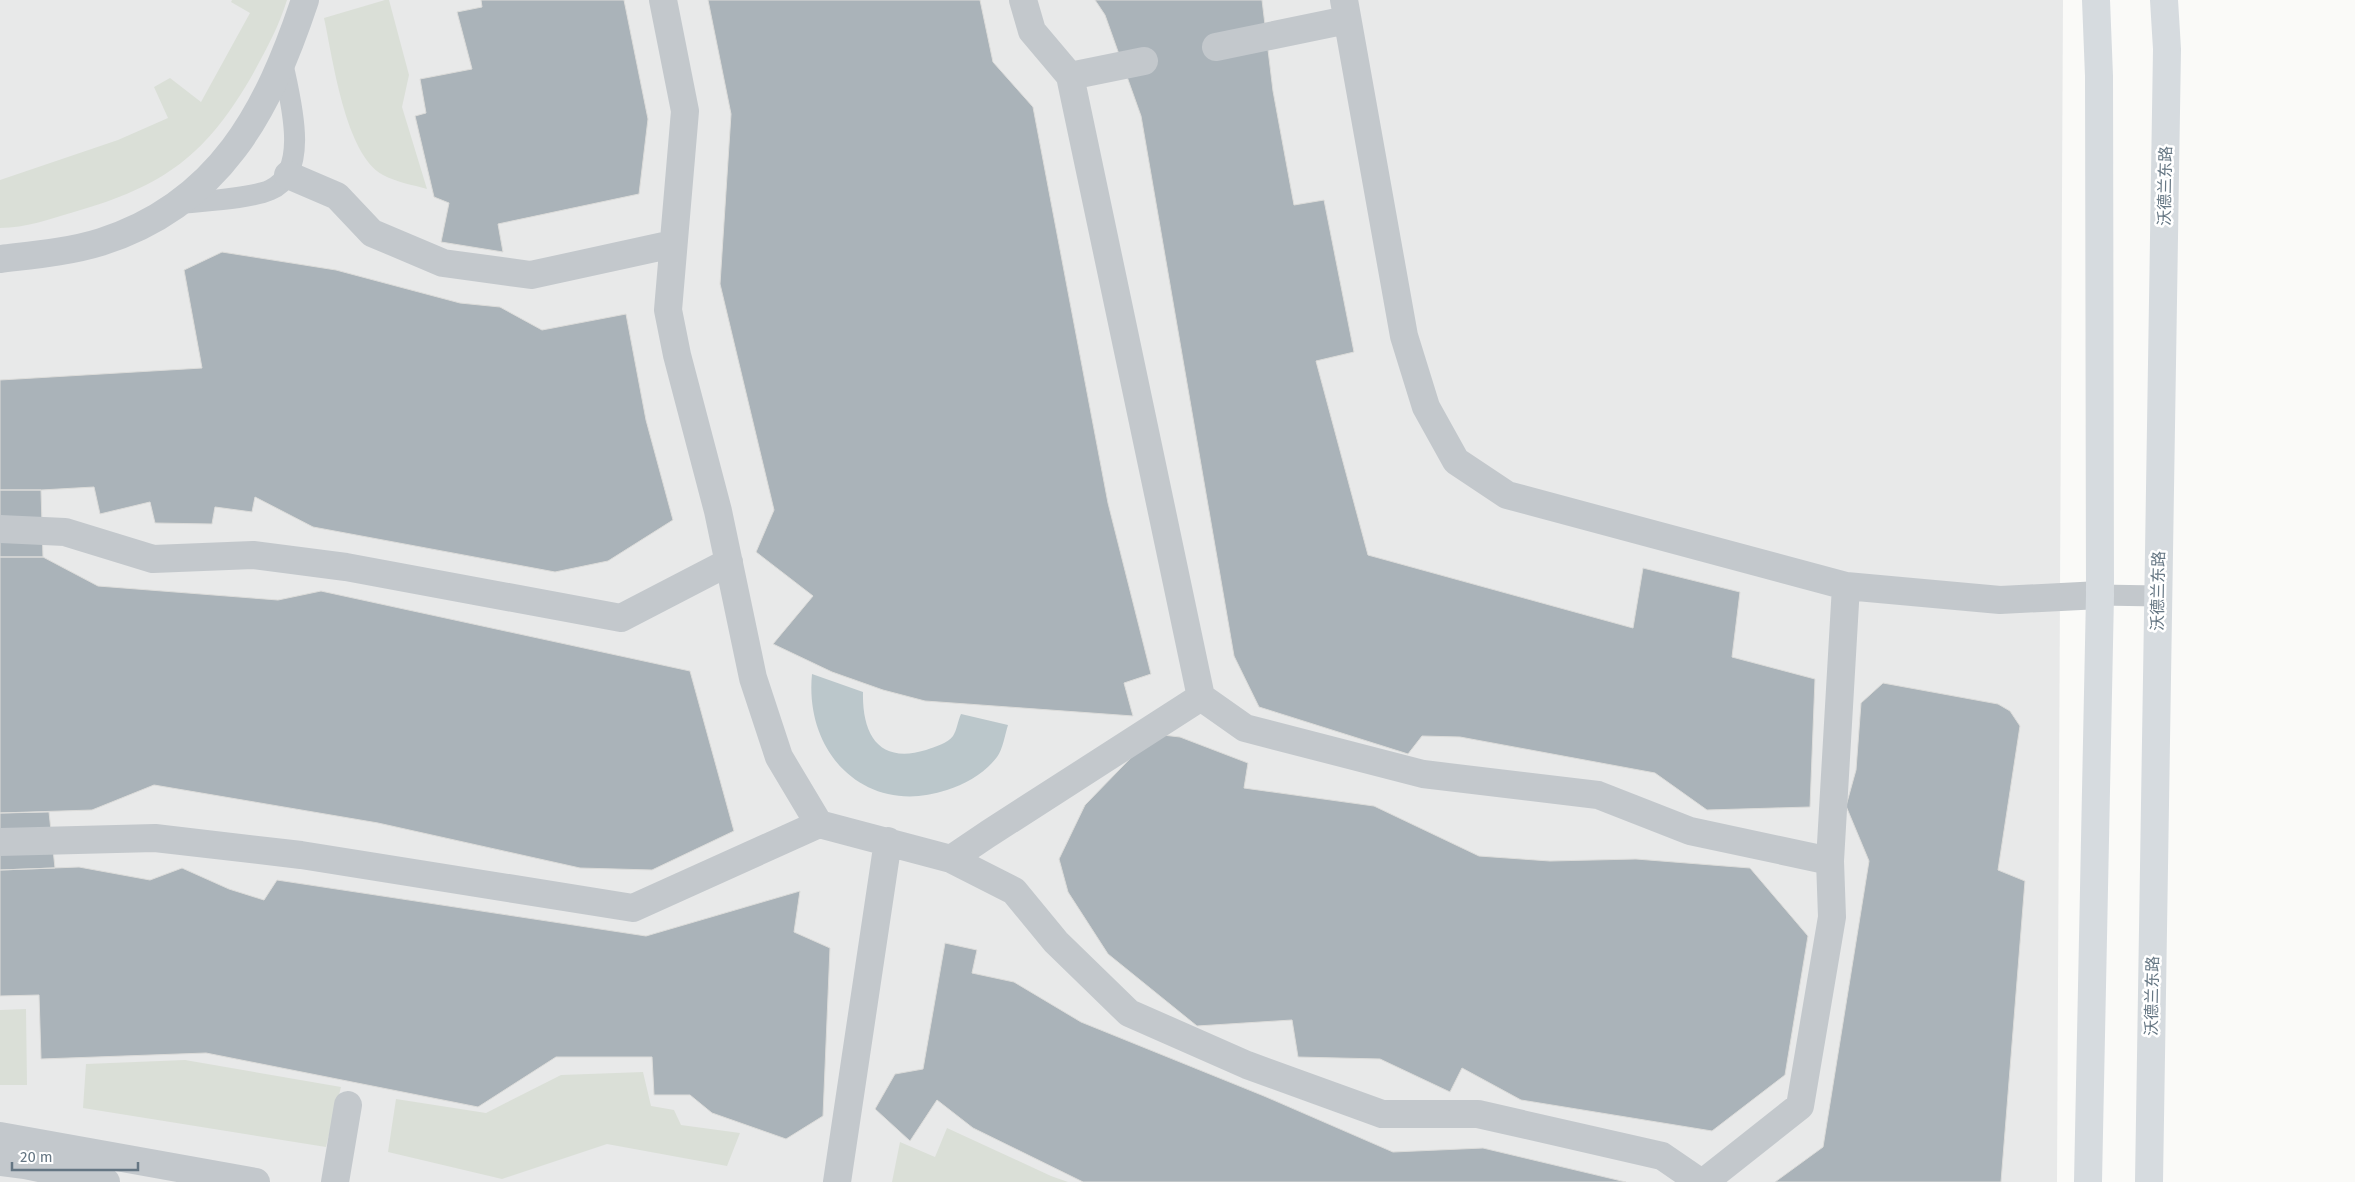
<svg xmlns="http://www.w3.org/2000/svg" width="2355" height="1182" viewBox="0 0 2355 1182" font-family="'Fira Sans','Noto Sans SC',sans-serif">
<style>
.built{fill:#e8e9e9}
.green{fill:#dadfd7}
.water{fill:#bbc7cb}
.building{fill:#aab3b9;stroke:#dcdcda}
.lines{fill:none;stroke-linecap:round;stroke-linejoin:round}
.lane{stroke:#c3c8cc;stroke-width:21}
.street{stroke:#c3c8cc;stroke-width:28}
.secondary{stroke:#d6dbdf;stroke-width:28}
.labels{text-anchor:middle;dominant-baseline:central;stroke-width:5;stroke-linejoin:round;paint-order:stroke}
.street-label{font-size:16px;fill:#657683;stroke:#fff}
</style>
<rect width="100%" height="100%" fill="#fafaf8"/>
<!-- built -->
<path class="built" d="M0,0H2063L2057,1182H0Z"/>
<!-- green -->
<path class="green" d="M232,0H287C279,26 267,48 254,72C207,155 165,186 74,212C49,219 26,228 0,228V180L118,140L168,118L154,87L170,78L201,102L250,13L231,2Z
M385,0H389L409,75L402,107L427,189C413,185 396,182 383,175C345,154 333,59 324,18Z
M26,1009L27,1085H0V1010Z
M185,1060L341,1087L326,1147L83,1108L86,1064Z
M643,1072L651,1106L674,1110L681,1125L740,1133L727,1166L607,1144L502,1179L388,1152L396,1099L486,1113L561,1075Z
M947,1128L1051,1176L1068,1182H892L900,1142L935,1157Z"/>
<!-- water -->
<path class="water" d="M812,674L863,692C862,736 880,764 926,750C935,747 948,743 953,736C957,730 958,720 961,714L1008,725C1005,734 1003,749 997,757C985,773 966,784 947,790C867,817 804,755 812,674Z"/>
<!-- building -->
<path class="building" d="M481,0H624L648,119L639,194L498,224L503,252L441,242L449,203L434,197L415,116L426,113L420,79L472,69L457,12L482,7Z
M708,0H980L993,62L1033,107L1108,503L1151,674L1124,683L1133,716L925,701L883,690L832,672L773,644L813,596L756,552L774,510L720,284L731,114Z
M1095,0H1262L1273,91L1294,205L1324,200L1354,352L1316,361L1368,555L1633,628L1643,568L1740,592L1732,657L1815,679L1810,807L1707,810L1655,773L1460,737L1422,736L1408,754L1259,707L1234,656L1141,116L1105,15Z
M222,252L336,270L460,303L500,307L542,330L626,314L646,420L673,520L608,561L555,572L313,527L255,497L252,512L215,507L212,524L155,523L150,502L100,514L94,487L41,490H0V380L202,368L184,270Z
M0,490H41L43,557H0Z
M0,557H43L98,586L278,600L321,591L690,671L734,831L652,870L580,868L378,823L154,785L92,810L0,813Z
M1883,683L1998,704L2010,711L2020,726L1998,870L2025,881L2001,1182H1775L1823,1147L1869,861L1846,806L1856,770L1861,703Z
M1154,734L1180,737L1248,763L1244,788L1374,806L1479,856L1550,861L1636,859L1750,868L1808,936L1785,1075L1712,1131L1521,1100L1462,1068L1450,1092L1380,1059L1298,1057L1292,1020L1197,1026L1108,954L1068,892L1059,859L1085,805Z
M49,812L55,868L0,870V813Z
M79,867L150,880L182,868L229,889L264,900L277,880L646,936L800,891L794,932L830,948L823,1116L786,1139L712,1113L690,1095H654L652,1057H556L478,1107L206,1053L41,1059L39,995L0,996V870Z
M945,943L977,950L972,973L1014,982L1081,1022L1264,1096L1393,1152L1483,1148L1626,1182H1083L973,1128L937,1100L910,1141L875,1109L895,1074L923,1069Z"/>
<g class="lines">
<!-- lane -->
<path class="lane" d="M176,204C199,201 250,199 270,190C312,172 289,95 282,60
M2100,595L2158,596"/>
<!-- street -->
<path class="street" d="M663,0L685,111L668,310L677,355L718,511L753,678L779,757L819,824
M1023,0L1032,31L1070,76L1201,697
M1344,0L1404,336L1426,407L1456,461L1507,495L1846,586L2000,600L2100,595
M1216,47L1347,20
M1070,76L1144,61
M288,175L337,196L372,233L443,263L531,275L673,244
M0,259C33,255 69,252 101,242C220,204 268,111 305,0
M0,529L65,532L153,559L253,555L346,567L621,618L729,562
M0,842L155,838L301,855L633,908L819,824L951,859L1014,891L1056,942L1129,1013L1247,1065L1382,1114H1478L1662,1156L1700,1182
M951,859L988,834L1201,697L1245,728L1423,774L1598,795L1690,831L1830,861L1832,917L1800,1106L1704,1182
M1830,861L1846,586
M0,1136L256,1182
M0,1162L25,1165L106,1182
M335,1182L348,1105
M837,1182L888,841"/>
<!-- secondary -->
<path class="secondary" d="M2088,1182L2100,595L2099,76L2096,0
M2149,1182L2167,49L2164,0"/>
</g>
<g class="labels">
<!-- street labels -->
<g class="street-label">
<text transform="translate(2165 186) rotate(-89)">沃德兰东路</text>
<text transform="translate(2158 591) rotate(-89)">沃德兰东路</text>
<text transform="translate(2152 996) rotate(-89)">沃德兰东路</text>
</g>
</g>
<!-- scale -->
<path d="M12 1162v8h126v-8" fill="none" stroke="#657683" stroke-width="2.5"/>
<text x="20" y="1162" font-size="15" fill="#657683" stroke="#ffffff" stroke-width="4" paint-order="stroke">20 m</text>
</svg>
